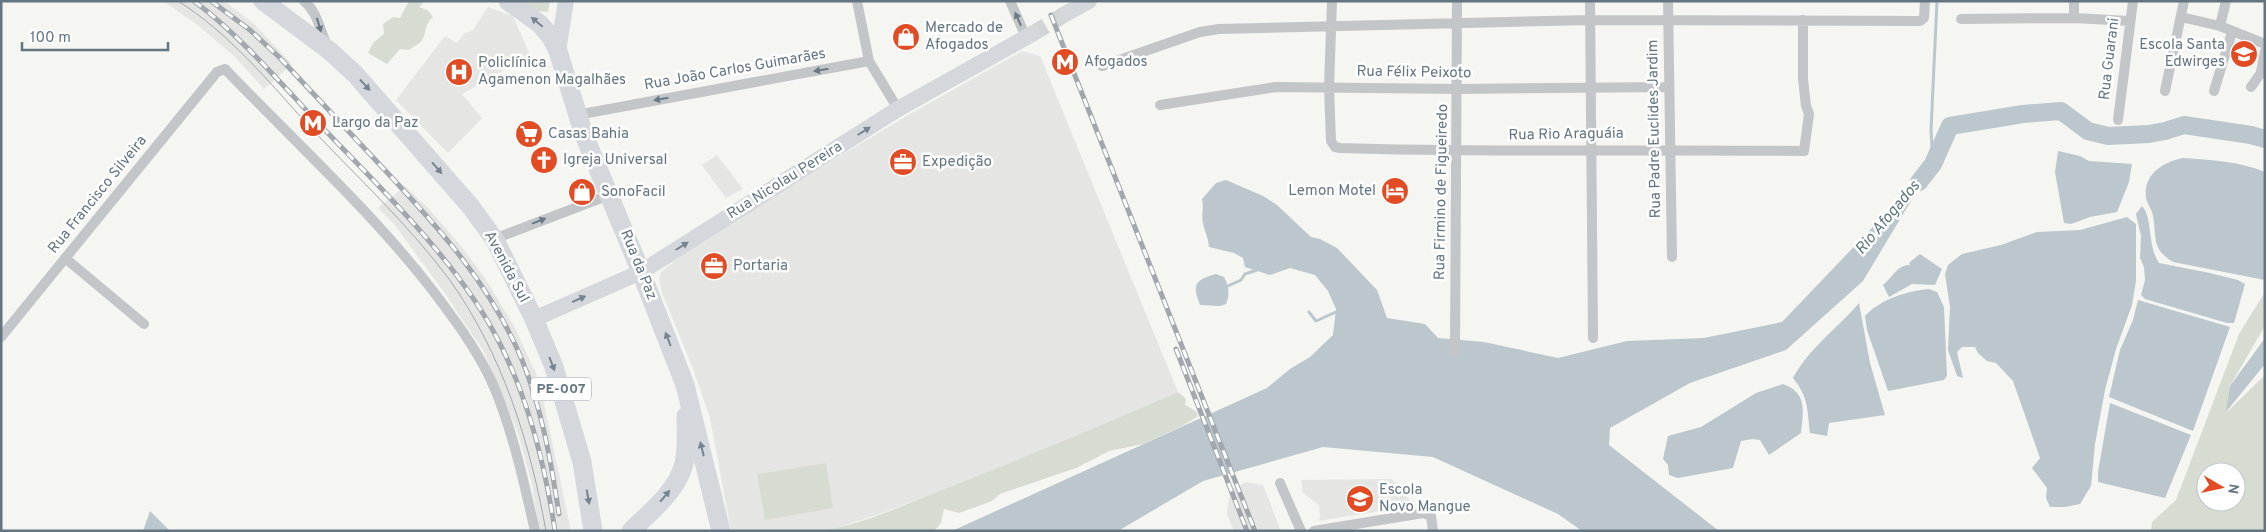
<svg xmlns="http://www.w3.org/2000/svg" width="2266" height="532" viewBox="0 0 2266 532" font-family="Overpass,sans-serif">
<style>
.built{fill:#e5e6e4}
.green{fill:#d6dcd2;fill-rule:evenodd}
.water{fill:#bbc7cc}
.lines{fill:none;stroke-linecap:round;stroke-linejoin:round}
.stream{stroke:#bbc7cc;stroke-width:3}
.river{stroke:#bbc7cc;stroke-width:18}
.primary-tunnel{stroke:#d1d5d5;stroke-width:16;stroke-dasharray:16 8;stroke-linecap:butt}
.street{stroke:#c2c6c9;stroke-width:10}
.primary{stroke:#d4d8dc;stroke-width:16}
.highway{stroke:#d4d8dc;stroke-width:19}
.tram{stroke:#a1a7ac;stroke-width:1}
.rail-casing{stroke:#a1a7ac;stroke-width:5}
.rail{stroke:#fff;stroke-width:3;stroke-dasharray:9;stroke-linecap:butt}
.oneway{fill:#697986}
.oneway2{fill:#758490}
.labels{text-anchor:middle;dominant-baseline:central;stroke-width:5;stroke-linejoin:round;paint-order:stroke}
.shield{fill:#fff;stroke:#929ea8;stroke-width:1}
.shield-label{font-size:14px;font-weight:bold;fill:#647582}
.poi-label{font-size:15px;fill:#647582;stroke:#fff;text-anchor:start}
.street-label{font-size:15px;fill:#647582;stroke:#fff}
.water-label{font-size:16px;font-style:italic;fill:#5f777f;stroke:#fff}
</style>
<rect width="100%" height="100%" fill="#f5f5f1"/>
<!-- built -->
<path class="built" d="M163,1H224L253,23L292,64L264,89L234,56L195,23Z
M488,7L513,16L530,55L462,94L482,118L448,153L396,100L445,36L457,43L465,33L473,30Z
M2239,40L2258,47L2259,51L2252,68L2231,61L2230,57L2234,42Z
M1022,51L1040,56L1178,392L1056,446L882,513L834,529L820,531H731L710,418L692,366L662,293L659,279L661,272L676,260L685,249L910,114Z
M717,155L743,189L726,198L702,165Z
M405,186L430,210L460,245L485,278L514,326L536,373L544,404L571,531H539L532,485L518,433L484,352L446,295L394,224L378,208Z
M1392,479L1414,506L1317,521L1320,518L1319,505L1303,493L1301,480Z
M1245,482L1263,485L1281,531H1234L1227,514L1230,491Z"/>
<!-- green -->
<path class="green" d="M409,1H420L423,3L419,7L427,10L433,17C424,25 427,32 422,40C419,45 413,46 409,50L400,49L387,64L368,53L373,43L384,34L383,24L393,17L400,18Z
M520,1H550L548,12L537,11Z
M2265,292V326L2230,386L2227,412L2265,375V531H2151L2152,522L2176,500L2239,334ZM2206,472H2236V502H2206Z
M1178,392L1186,399L1185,405L1196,411L1198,416L1184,425L1143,444L1109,451L1076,468L1000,494L992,501L959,513L944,509L941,523L934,531H820C862,525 903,505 942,490C1022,459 1100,426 1178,392Z
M826,463L833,508L765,520L757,474Z"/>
<!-- water -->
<path class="water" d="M2058,151L2080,156L2089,161L2132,164L2129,182L2117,212L2090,217L2071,224L2064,223L2055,172Z
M2183,158C2212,160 2238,161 2265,172V280L2173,262C2151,248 2157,239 2153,216C2152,209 2147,204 2146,198C2143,174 2163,162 2183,158Z
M1933,164L1863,281L1786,350L1690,383L1610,428L1609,445L1719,531H1582L1558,514L1433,457L1323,447L1203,481L1118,531H952L1267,388L1290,369L1310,357L1333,335L1336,309L1328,291L1315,275L1290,268L1270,275L1245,267L1243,258L1234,253L1209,247C1208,236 1205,233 1203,223C1201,216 1204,207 1202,199L1216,183L1226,180L1263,196L1277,205L1311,237L1320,239L1337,248L1377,290L1387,318L1425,324L1438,338L1484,342L1558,358L1627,341L1704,338L1782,322Z
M2142,206C2153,217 2147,245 2159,263L2210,273L2238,280L2245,284L2234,323H2227L2145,299L2141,295L2145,280L2144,267L2140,258L2141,236L2136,214Z
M2127,217L2136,224V281L2132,305L2116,349L2105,390L2095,444L2091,486L2080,504L2065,507H2050L2046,498L2047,488L2032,468L2040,458L2013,381L1996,363L1987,361L1978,353L1975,347H1962L1957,352L1963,378L1957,376L1948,350L1950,307L1945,274L1948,265L1962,254L2001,245L2037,232L2080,230Z
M1920,254L1942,269L1935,285L1912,284L1889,297L1883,285C1892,278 1898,264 1910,265L1909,263Z
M1216,274L1224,277C1229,286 1230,294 1226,304L1220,306L1200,305C1192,285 1194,280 1216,274Z
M1929,289L1937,292L1944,307L1947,376L1944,380L1888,391L1867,330L1865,316C1881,299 1907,291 1929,289Z
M2138,300L2230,327L2193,431L2109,397L2120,350L2133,320Z
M1859,303L1870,363L1885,415L1829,423L1827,436L1810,433C1807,409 1809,398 1793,378C1809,348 1837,329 1859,303Z
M2265,338V364L2226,412L2230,386Z
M1783,384C1808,393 1803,411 1801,433L1769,455L1760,440L1752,439L1741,441L1733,468L1678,478L1669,475L1668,465L1663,459L1668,436L1701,427L1756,393Z
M2110,403L2191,435L2165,498L2098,482V472Z
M150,511L170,531H143Z"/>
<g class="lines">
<!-- stream -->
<path class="stream" d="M1933,164L1931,130L1937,1
M1228,286L1241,280L1245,274L1257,270
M1309,312L1316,321L1336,312H1339"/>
<!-- river -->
<path class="river" d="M1919,182L1933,164L1950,126L2023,114L2061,111L2088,131L2108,136L2149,134L2165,131L2184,125L2251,135L2265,139"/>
<!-- primary-tunnel -->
<path class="primary-tunnel" d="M1032,34L1067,13"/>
<!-- street -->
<path class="street" d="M304,1C318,13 319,28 327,45
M857,1L869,61L898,109
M1010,1L1026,37
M1332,1L1329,87L1331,141L1335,147L1340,148C1495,153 1649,149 1804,151L1809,114L1806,106L1803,79V20
M1590,1L1593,338
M1668,1L1672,257
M2074,1V18
M2181,17L2220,26L2265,44
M1961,19L2074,18L2129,21
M2220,26L2226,1
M1102,66L1200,32L1219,29L1590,20L1920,21L1924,18L1925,1
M2261,72L2265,51
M2251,87L2265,67
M2165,91L2184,1
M2214,91L2232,32
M1160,105L1276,87L1458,89L1669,87
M577,115L869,61
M2118,120L2133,1
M494,239L609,195
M65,258L144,324
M1,337L217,72L225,69C294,141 369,209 430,287C452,316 474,345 490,378C511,423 524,482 535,531
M1455,352L1457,1
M1280,483L1301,531
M1314,531L1423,513L1431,516L1433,531"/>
<!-- primary -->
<path class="primary" d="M1067,13L1089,1
M558,51L566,1
M534,319L641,272L898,109L1032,34"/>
<!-- highway -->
<path class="highway" d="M263,1L330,51L355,74L471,207L495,240L534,319L554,367L582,462L593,531
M508,1L540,24L551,37L558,51L584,135L641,272L685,385L721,531
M631,531C649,513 675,493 683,467C688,451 686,433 686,416"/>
<!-- tram -->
<path class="tram" d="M178,1C229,33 269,82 309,126C356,176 408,224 449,279C502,353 530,442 546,531"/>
<!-- rail casing -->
<g class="rail-casing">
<path id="rail" d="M194,1C242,37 282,85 323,128C383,191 459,263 498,340C529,399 545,465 555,531
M211,1L250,30L278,56C313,93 347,130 382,167C437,226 490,283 522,360C542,409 551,462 559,514
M1051,15L1255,531
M1176,349L1247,531"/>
</g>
<!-- rail -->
<use href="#rail" class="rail"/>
</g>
<!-- one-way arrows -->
<defs><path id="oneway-solid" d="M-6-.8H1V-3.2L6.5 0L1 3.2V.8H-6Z" transform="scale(1.25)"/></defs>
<g class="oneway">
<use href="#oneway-solid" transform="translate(1018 19) rotate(-114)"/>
<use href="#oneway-solid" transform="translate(319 25) rotate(73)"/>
<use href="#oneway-solid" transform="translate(821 70) rotate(170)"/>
<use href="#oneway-solid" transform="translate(661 99) rotate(170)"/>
<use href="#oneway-solid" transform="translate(539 221) rotate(-21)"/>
</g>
<g class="oneway2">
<use href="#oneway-solid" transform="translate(537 22) rotate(-140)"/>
<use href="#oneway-solid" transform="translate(365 85) rotate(47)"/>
<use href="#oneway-solid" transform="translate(864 131) rotate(-32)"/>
<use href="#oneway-solid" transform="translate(437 168) rotate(49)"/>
<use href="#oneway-solid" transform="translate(682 246) rotate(-32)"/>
<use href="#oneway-solid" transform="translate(579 299) rotate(-24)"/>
<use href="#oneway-solid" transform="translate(668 339) rotate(-111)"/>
<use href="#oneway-solid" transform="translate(552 364) rotate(69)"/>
<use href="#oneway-solid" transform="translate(702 449) rotate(-104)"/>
<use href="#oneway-solid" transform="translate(665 496) rotate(-50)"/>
<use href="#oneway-solid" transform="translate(588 497) rotate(80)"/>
</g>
<!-- icons -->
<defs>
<g id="shop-disc" transform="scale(1.4375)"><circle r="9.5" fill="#e24c24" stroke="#fff"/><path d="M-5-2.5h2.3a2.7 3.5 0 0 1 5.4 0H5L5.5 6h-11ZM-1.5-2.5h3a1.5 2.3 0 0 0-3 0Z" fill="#fff"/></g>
<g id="school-disc" transform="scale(1.4375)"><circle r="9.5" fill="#e24c24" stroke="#fff"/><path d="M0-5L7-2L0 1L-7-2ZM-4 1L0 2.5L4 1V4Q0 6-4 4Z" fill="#fff"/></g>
<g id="metro-disc" transform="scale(1.4375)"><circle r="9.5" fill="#e24c24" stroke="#fff"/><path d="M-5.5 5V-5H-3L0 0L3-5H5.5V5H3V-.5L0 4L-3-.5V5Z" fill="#fff"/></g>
<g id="hospital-disc" transform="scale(1.4375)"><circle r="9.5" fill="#e24c24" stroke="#fff"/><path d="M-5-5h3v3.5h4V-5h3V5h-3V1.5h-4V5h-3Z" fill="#fff"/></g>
<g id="supermarket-disc" transform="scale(1.4375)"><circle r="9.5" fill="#e24c24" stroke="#fff"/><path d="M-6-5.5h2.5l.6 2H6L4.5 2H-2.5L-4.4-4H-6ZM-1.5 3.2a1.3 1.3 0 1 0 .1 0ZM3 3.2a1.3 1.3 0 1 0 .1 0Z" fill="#fff"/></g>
<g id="church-disc" transform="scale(1.4375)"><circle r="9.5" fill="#e24c24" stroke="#fff"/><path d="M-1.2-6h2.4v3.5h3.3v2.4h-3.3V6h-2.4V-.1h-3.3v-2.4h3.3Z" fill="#fff"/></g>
<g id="office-disc" transform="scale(1.4375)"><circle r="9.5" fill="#e24c24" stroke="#fff"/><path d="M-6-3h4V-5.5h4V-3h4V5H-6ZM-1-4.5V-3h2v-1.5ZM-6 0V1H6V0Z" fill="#fff"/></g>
<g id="hotel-disc" transform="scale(1.4375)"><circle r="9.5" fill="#e24c24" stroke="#fff"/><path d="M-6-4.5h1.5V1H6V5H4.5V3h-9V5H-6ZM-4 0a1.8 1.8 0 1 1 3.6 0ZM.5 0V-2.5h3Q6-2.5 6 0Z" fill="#fff"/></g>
</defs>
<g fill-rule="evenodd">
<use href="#shop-disc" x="906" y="37"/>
<use href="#school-disc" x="2244" y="54"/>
<use href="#metro-disc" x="1065" y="62"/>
<use href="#hospital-disc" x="459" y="72"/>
<use href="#metro-disc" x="313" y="123"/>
<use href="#supermarket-disc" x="529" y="134"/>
<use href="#church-disc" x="544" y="160"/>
<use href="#office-disc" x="903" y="162"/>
<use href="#hotel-disc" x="1395" y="191"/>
<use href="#shop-disc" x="582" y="192"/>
<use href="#office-disc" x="714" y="266"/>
<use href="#school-disc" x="1360" y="499"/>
</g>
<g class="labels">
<!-- shield labels -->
<rect class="shield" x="531" y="377.5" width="60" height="23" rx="4"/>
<g class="shield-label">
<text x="561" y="389">PE-007</text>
</g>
<!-- poi labels -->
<g class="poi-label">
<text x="925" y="28">Mercado de<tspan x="925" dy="17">Afogados</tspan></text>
<text x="2225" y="45" text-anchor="end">Escola Santa<tspan x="2225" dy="17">Edwirges</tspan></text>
<text x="1084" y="62">Afogados</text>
<text x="478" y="63">Policlínica<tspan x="478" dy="17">Agamenon Magalhães</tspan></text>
<text x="332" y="123">Largo da Paz</text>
<text x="548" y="134">Casas Bahia</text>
<text x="563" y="160">Igreja Universal</text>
<text x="922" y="162">Expedição</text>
<text x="1376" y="191" text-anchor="end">Lemon Motel</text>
<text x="601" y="192">SonoFacil</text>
<text x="733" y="266">Portaria</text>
<text x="1379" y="490">Escola<tspan x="1379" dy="17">Novo Mangue</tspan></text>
</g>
<!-- street labels -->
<g class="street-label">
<text transform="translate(2110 59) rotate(-83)">Rua Guarani</text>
<text transform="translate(735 70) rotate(-10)">Rua João Carlos Guimarães</text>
<text transform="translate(1414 73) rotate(1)">Rua Félix Peixoto</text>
<text transform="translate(1655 129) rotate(-91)">Rua Padre Euclides Jardim</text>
<text transform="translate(1566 135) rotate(-1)">Rua Rio Araguáia</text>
<text transform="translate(785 181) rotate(-32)">Rua Nicolau Pereira</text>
<text transform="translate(1442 192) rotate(-89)">Rua Firmino de Figueiredo</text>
<text transform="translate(98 195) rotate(-51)">Rua Francisco Silveira</text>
<text transform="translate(638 265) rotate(68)">Rua da Paz</text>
<text transform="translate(506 267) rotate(62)">Avenida Sul</text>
</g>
<!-- water labels -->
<g class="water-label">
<text transform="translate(1888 218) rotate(-50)">Rio Afogados</text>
</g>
</g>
<!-- border -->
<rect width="2266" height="532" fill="none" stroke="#647582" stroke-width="5"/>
<!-- north arrow -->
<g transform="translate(2221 487) rotate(99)"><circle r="24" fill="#ffffff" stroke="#c1c8cd"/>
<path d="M0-4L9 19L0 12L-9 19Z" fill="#e24c24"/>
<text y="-8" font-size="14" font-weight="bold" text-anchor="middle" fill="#647582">N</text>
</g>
<!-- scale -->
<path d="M22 42v8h146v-8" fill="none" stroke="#647582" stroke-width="2.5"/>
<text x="30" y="42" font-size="15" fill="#647582" stroke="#ffffff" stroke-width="4" paint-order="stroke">100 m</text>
</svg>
